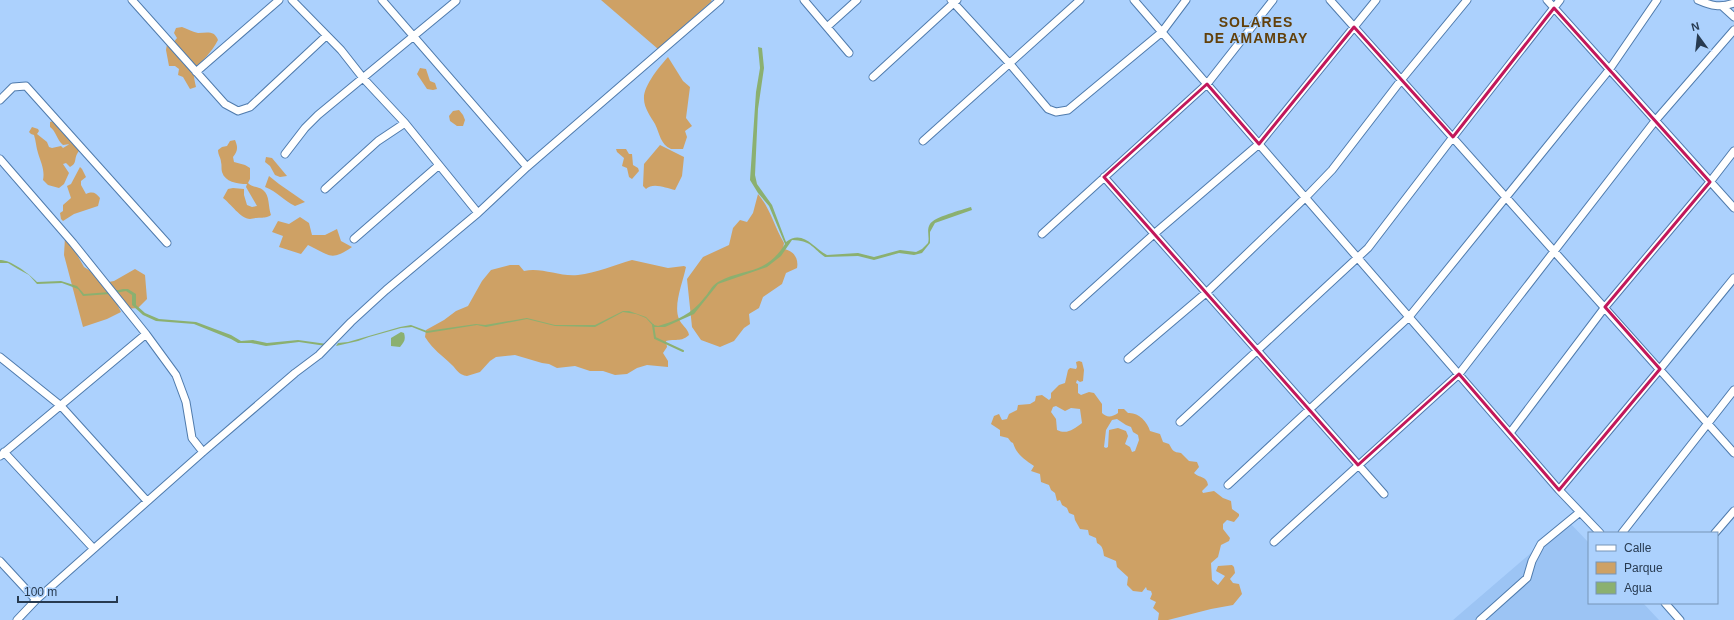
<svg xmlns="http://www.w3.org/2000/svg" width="1734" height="620" viewBox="0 0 1734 620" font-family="Arial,sans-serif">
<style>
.built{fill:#9cc4f4}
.green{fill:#cea165;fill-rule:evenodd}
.water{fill:#8bb070}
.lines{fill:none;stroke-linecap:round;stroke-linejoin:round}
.stream{stroke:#8bb070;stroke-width:2}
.street-casing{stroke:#4f7bad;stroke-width:9}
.street{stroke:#fff;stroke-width:7}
.marked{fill:none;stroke:#c2185b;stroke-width:3;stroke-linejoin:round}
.labels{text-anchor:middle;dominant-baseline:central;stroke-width:3;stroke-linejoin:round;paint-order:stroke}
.district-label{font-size:14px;font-weight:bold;letter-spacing:1px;fill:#62400a;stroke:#acd1fd}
</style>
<rect width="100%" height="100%" fill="#acd1fd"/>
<!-- built -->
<path class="built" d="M1568,521L1589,543V603H1643L1659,620H1453Z"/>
<!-- green -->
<path class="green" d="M601,0H711L712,1L658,49Z
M182,27C188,29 193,32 198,33C207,33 214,30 218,40C215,46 211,51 207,56C195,70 191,66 196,87L190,89L183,77L178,75L179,69L175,66H169L166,50L167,44L173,43L177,38L174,33L176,28Z
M668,57L683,81L690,87L686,118L692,126L685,131L687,137L683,149H671C660,144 660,134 655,124C651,117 644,108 644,99C643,86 660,66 668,57Z
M420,68L426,69L430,81L435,83L437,89L433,90L427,89L417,74Z
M459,110L463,115L465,120L463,126H457L450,121L449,116L453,111Z
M53,121L74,139L70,144L63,145C57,140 56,131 50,127V122Z
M32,127L38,129L39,131L37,134L47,142L49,147L52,148L61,146L63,148L73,142L80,149C79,151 78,152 77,154C74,160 77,163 70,167L66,163L63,164L69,173L64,184L59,188L48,185L43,180C45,170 41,163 38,153C36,147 36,141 34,135L31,134L29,132Z
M235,140C238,147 238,151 233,157L234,162L245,165L250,168V179L248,183C253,188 258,186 263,190C270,195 268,207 271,215C265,219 262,217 256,218C254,218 252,219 250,219C241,219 230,203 223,198L228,189L233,188L244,189V195L247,205L252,207L257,206L246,187L247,184C237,184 225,182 222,172C221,169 222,165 221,162C221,158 218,155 218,150L222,147L227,146L230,141Z
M660,145L684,157L682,176L675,190C666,188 653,182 646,189L643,186L644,164Z
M616,149H626L629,154H632L633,165L638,168L639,171L632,179L629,177L627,168L622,166L624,158L617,152Z
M266,157L272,158L287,176L280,177L275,175L270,166L265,162Z
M80,167L82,169L86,177L81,181V185L86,194C93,191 96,193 100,198L98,206L74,214L63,221L61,219L60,213L63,211V205L71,198L67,186L71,184Z
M269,176L279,184L305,202L295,206C283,200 278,192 265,187Z
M758,194C771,210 774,226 784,243L783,249C793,250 799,258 797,268L786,273L782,284L763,297L759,308L749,314L750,324L744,328L734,341L720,347L701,340L692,327L687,279L703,257L729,245L733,228L740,220L747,222L753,213Z
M300,217L309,223L312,235H325L337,229L341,241L352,247C330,262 330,255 308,245L301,254L279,247L283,236L272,232L278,221L289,224Z
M65,237L72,246L84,267L95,274L103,283L114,281L135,269L145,275L147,299L138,308L125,309L116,302L121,312L107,319L83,327L64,255Z
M632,260L668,268L684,266L686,267C683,282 673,305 679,319C681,325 688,328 689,335C680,343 675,338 666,341L667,347L663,353L668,361V367L647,365L637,368L627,374L615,375L603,371H590L575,366L557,368L549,364L542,363L515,355L496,357L490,361L480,372L467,376C459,375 457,370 452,365C441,354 434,351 425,337L426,330L444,320L456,311L468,306L482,281L491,270L510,265H519L524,271C542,267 559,277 578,275C596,273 614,265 632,260Z
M1079,361L1082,362L1084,370L1083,381L1080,382L1077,380L1076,383L1078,384V393L1081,395L1089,392L1094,393L1102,404V413C1107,418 1112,417 1118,413V409H1124L1128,413C1138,412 1147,421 1150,431L1160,434L1163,442L1169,444C1173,451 1173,452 1181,453L1189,461L1197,462L1199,467L1194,473C1199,478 1207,476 1208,485L1202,491L1203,493L1214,491L1223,498L1231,501L1232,509L1239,514V516L1234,522L1227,520L1223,524V529L1230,538L1229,541L1221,545L1218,557L1211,563L1212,580L1218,585L1225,576L1216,571L1218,566L1232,565L1234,567L1235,573L1230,579L1233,583L1239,584L1242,594L1233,605L1211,609L1168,620H1158L1159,613L1153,608L1156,602L1150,599L1152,594L1151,591L1147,590L1146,587L1142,592L1133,591L1127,585L1128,577L1117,567L1116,561L1104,556C1103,550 1103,546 1097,543L1096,538L1089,535L1088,530L1080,529L1075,520L1074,515L1069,513L1067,508L1062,505L1060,500L1057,501L1055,493L1051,490L1049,485L1041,482L1040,474L1031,471L1034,466C1024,459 1017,455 1013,443L1011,442L1008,438L1000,436V430L991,424L994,416L999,414L1002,420L1007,419L1009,414L1017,410L1018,405L1030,404L1035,401L1036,396L1042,395L1049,400L1051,398V393L1059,385L1065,383L1068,370L1070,368L1076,369L1077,367L1076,362ZM1056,406L1065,411L1071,408L1080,409L1082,423C1074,429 1067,435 1057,430L1056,419L1051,412L1053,407ZM1117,419L1126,425L1131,427L1133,432L1138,435L1139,440L1135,451L1132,452L1130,447L1125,444L1128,436L1126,431L1118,428L1109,430L1108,447L1106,448L1104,447L1106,430L1112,420Z"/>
<!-- water -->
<path class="water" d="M758,47L762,48L764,68L758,109L755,175L757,184L772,205L786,242C803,229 813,248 827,255L858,253L874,257L900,250L916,252L922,249L928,243C930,237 926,230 930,224C934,217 962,210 971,207L972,210L935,223L930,232V243L922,253L914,255L899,253L874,260L858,256L825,257C811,247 812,241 792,240L781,256L767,267L718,284L694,314L665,327H654L646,318L636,314L623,312L595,327L555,326L527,319L486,327L477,325L427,333L412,327L401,328L369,337L358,341L336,346L338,343L348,342L400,327L411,325L427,331L476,324L485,325L527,318L555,325H595L623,311H629L646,317L654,325L658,326C676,321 693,313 704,298C709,293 711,286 718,282C745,267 765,276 785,244L769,206L758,193L750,180L756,92L760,68Z
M0,260C9,259 30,274 37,282L61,281L77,286L84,294L110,292V294L83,296L78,289L62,283L37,284L29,275L18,269L8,263H0Z
M123,289H128L136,294V305L145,313L159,319L196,322L231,335L241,341L253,340L267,343L298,340L327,344L326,346L299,342L266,346L251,343H238L231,339L194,324L156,321L143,315L132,305V295L126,291L115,293L114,291Z
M401,332L404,333C406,340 404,342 400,347L391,346V338Z"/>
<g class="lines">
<!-- stream -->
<path class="stream" d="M653,325L655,338L683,351"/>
<!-- street casing -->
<g class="street-casing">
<path id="street" d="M132,0L225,104L238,111L250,107L326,36
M292,0L341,50L363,78L405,123L478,213
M382,0L527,167
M804,0L849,53
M951,0L1010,64L1048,109L1056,112L1068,110L1162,32L1186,0
M1134,0L1559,490L1600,533
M1330,0L1734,453
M1547,0L1734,208
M1698,0C1712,6 1720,8 1734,3
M1723,7L1734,17
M827,27L857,0
M196,72L279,0
M873,77L957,0
M0,100L13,87L26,86L167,243
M923,141L1080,0
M285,154L305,128L318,115L456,1
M0,159L73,243L146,334L176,375L186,402L192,438L203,452
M1104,177L1384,494
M325,189L378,141L405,123
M1042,234L1207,84L1273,0
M354,239L439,165
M1074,306L1154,234L1259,144L1376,0
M0,357L61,406L147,501
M1128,359L1207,292L1306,197L1332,170L1402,79L1467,0
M1180,422L1368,248L1453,137L1560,0
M1510,433L1605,307L1710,182L1734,151
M4,452L93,548
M0,456L146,334
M1228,485L1409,317L1609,70L1657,0
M1559,490L1660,369L1734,278
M1622,533L1734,390
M1715,533L1734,511
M1274,542L1459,374L1655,121L1734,30
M0,561L36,600
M1665,603L1680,620
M17,620L36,600L203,452L295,373L319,355L351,322L386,290L478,213L527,167L720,0
M1480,620L1527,578L1532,561L1541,544L1580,512"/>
</g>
<!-- street -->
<use href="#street" class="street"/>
</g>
<!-- marked area -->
<path class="marked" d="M1554,8L1710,182L1605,307L1660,369L1559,490L1459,374L1358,465L1104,177L1207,84L1259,144L1354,27L1453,137Z"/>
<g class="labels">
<!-- district labels -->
<g class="district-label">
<text x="1256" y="22">SOLARES<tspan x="1256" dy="16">DE AMAMBAY</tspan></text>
</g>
</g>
<!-- legend -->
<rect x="1588" y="532" width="130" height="72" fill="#acd1fd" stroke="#7795b8"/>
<rect x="1596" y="545" width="20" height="6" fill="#ffffff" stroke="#7795b8"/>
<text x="1624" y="552" font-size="12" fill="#273a50">Calle</text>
<rect x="1596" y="562" width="20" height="12" fill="#cea165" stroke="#7795b8"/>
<text x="1624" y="572" font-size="12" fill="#273a50">Parque</text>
<rect x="1596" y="582" width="20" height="12" fill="#8bb070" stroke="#7795b8"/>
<text x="1624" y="592" font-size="12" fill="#273a50">Agua</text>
<!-- north arrow -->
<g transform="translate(1698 36) rotate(345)" stroke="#acd1fd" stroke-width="3" paint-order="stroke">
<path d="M0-3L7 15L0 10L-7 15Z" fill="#273a50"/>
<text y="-6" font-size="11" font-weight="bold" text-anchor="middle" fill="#273a50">N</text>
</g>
<!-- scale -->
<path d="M18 596v6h99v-6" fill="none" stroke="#273a50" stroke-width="2"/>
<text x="24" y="596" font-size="12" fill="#273a50" stroke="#acd1fd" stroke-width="3" paint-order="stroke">100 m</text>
</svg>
